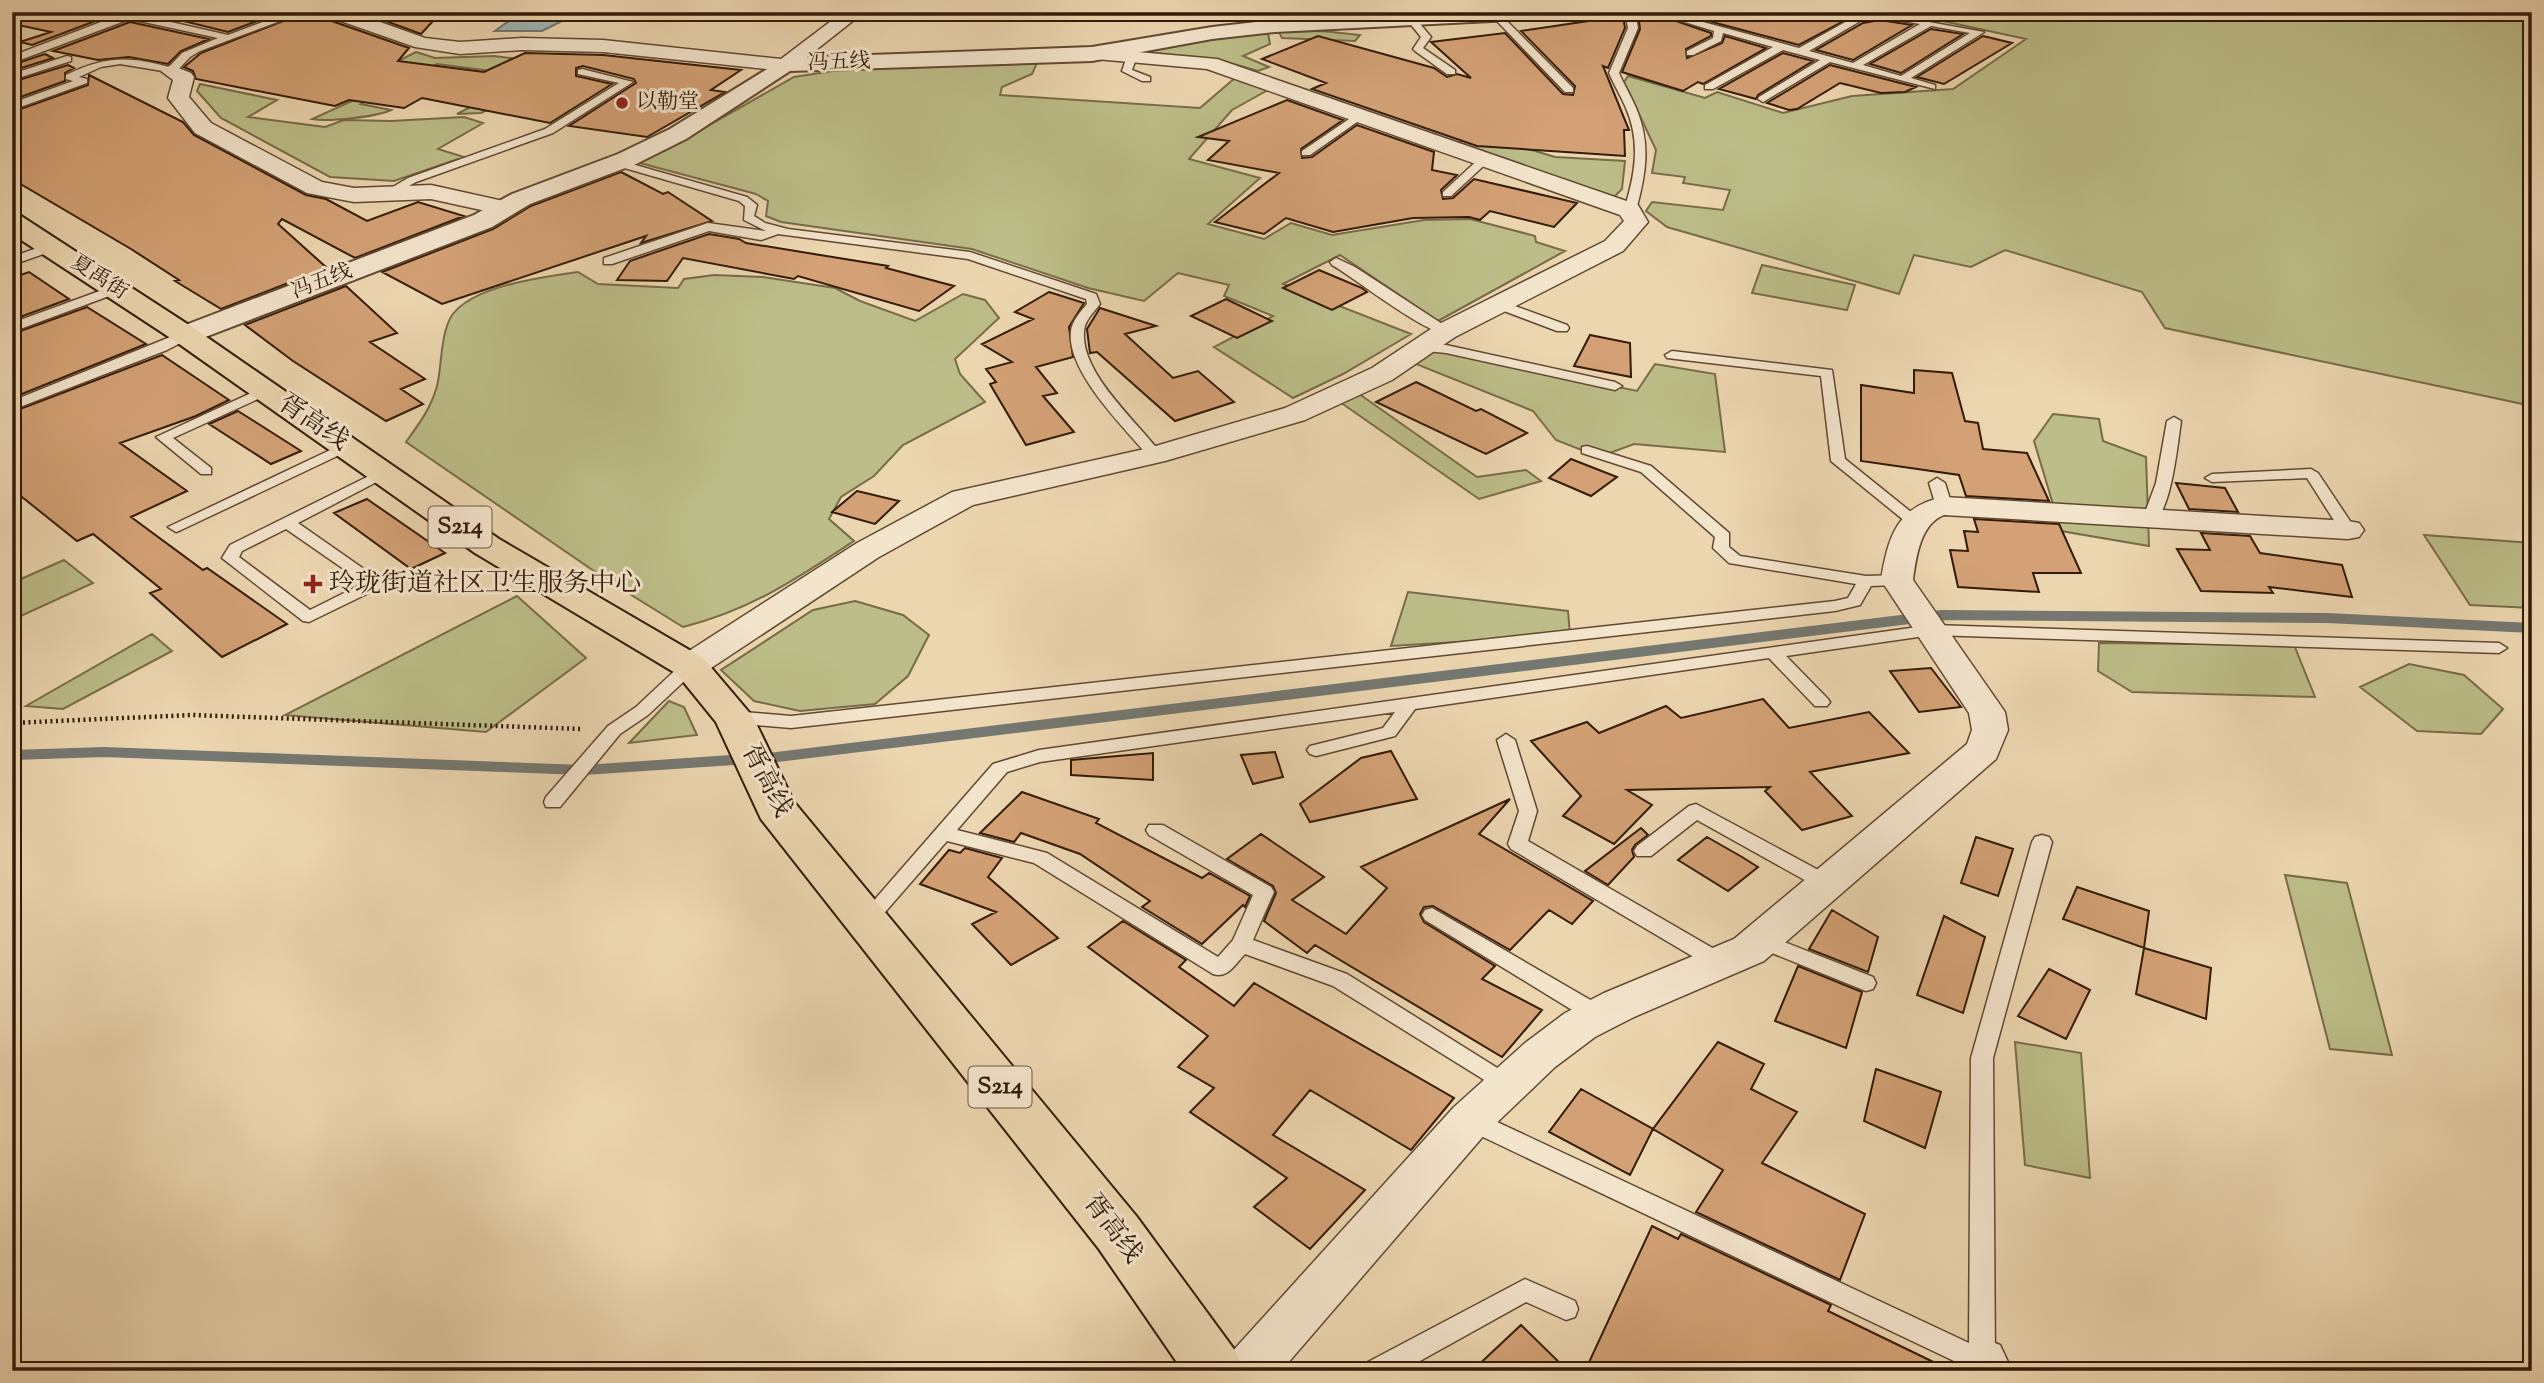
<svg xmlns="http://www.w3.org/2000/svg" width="2544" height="1383" viewBox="0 0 2544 1383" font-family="'Sorts Mill Goudy','Noto Serif SC',serif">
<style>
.green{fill:#bcbd88;stroke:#786c48;stroke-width:2}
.water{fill:#9fb6b8;stroke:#747871;stroke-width:2}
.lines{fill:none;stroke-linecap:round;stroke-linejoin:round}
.stream{stroke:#747871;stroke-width:10}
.building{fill:#d3a175;stroke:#331a07;stroke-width:2}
.service-casing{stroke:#614931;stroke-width:3}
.minor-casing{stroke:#614931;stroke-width:3}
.tertiary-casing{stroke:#614931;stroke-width:4}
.primary-casing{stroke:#331a07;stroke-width:4}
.path{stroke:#331a07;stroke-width:4.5;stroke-dasharray:2 3.5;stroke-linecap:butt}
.service{fill:#f3e4cc;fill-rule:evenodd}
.minor{fill:#f3e4cc;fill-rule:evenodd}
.tertiary{fill:#f3e4cc;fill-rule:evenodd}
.primary{fill:#ecd6b0;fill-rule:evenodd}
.poi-dot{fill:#8f2418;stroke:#f3e4cc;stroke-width:2.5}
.labels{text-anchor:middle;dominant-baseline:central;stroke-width:6;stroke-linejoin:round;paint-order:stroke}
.far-street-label{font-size:21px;fill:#331a07;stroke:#f3e4cc}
.far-poi-label{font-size:21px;fill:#331a07;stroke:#f3e4cc;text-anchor:start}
.shield{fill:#f3e4cc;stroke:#6d5742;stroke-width:2}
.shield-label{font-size:24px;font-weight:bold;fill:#331a07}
.street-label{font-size:26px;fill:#331a07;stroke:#f3e4cc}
.poi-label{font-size:26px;fill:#331a07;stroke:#f3e4cc;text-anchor:start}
</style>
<rect width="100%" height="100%" fill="#ecd6b0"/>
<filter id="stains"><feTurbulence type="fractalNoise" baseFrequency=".00286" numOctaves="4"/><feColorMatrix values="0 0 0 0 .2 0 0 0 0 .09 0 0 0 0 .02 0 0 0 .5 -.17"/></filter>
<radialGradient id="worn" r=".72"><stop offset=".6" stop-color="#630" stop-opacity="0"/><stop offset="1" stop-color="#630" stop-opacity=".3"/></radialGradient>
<!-- green -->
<path class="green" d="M1951,12H2532V406L2165,328L2142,292L2005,250L1971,267L1914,255L1899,294L1667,227L1646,211L1652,202L1723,210L1730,190L1683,183L1685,177L1652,173L1656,150L1624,82L1628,76L1705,98L1717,92L1783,113L1852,96L1953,89L2026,39L1938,20Z
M1322,31L1360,35L1355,41L1282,38L1279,32Z
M1268,33L1270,44L1243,56L1269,67L1258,71L1216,59L1142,52L1213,38Z
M416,52L435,58L494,56L579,66L481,113L457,114L530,76L437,64L361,104L391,110C376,117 328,122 312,119L383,87L361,79Z
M1038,61L1032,74L1002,87L1000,95L1200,108L1235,78L1268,90L1232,110L1189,159L1260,178L1208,224L1264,239L1291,223L1332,235L1424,220L1470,219L1535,236L1536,242L1565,251L1438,321L1340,255L1283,284L1411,334L1343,374L1293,398L1214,347L1273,316L1224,296L1229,285L1178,273L1144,301L1088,288L972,249L781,222L766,216L768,201L756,194L636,162L665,150L794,77L865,66Z
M200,84L277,100L248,117L325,127L344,120L391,121L464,117L483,123L438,149L464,157L394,181L330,177L221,118L197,91Z
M1464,140L1502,141L1555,157L1625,161L1622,189L1614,197L1458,143Z
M1762,265L1855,285L1847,310L1752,293Z
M578,272L598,284L678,288L684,279L714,275L763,277L835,288L860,301L915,321L963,294L985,300L999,318L955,359L960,374L985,402L903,445L874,476L841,497L829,519L854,541C798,578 749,611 683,627L607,580L406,442C419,424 431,408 437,386C442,365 440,343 448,323C461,286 545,277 578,272Z
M1436,349L1637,391L1655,364L1715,374L1725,452L1634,444L1599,457L1556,440L1533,411L1411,362Z
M1355,391L1477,477L1526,470L1541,481L1479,499L1337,400Z
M2053,414L2099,419L2103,441L2146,457L2149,546L2061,531L2034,441Z
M2424,535L2532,543V608L2470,605Z
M64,560L93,583L12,620V583Z
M1408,592L1568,611L1570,635L1391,646Z
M517,596L586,658L486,732L285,715Z
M855,601L903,615L929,635L908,676L875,704L800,711L754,701L721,670L813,610Z
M152,634L172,651L63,709L26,706Z
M2099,643L2294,645L2315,697L2132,692L2098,671Z
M2409,664L2464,675L2503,709L2481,734L2417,731L2360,687Z
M669,701L684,707L697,735L629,743Z
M2285,875L2347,883L2392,1055L2330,1049Z
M2015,1042L2081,1053L2090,1178L2025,1165Z"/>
<!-- water -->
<path class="water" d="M521,12H580L542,31H495Z"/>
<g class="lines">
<!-- stream -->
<path class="stream" d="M12,755L104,752L584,770L777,757L1942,615L2327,618L2532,628"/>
</g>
<!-- building -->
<path class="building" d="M34,12H119L32,45L20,42L51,32L18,25L19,21Z
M147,12H281L228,32Z
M306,12L409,48L398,61L484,72L525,53L603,55L741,70L711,90L725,92L647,137L569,126L636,83L634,79L583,66L576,68V76L612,84L550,123L422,98L404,108L349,100L335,106L196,79L193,71L184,67L201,53Z
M361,12H387L434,20L421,34Z
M1650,12L1711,33V36L1686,49L1687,58L1722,43L1725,36L1766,48L1703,84L1698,82L1683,91L1622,72L1640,29L1638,14Z
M1737,12H1861L1799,45L1712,22Z
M1623,16L1625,28L1608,68L1603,66L1629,130H1624L1625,156L1477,146L1312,89L1326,83L1262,59L1318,36L1434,68L1447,77L1457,74L1471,78L1431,42L1505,33L1563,94L1573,95L1575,86L1521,31Z
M1880,20L1912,25L1853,60L1816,50L1863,23Z
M130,22L209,39L181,51L168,64L129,57L98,60L53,51Z
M1931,29L1963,34L1901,73L1870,64Z
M1983,36L2012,43L1944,84L1917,77Z
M1783,53L1813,61L1758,95L1756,99L1719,89Z
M45,54L53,58L12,71V65Z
M68,65L74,68L65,73V81L12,100V82Z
M1830,65L1916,87L1905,92L1881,93L1840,83L1797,109L1789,110L1767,103Z
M89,75L183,122L194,135L306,195L326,199L367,221L418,202L464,216L355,258L282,219L278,224L327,268L221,309L175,281L179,280L131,249L12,179V112L88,85Z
M1287,100L1343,120L1301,149L1302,158L1312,157L1357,125L1434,152L1432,170L1457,175L1441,190L1443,199L1453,198L1474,179L1577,203L1554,227L1490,211L1480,220L1469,217L1413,218L1333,232L1286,218L1264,234L1215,222L1279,173L1208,160L1229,141L1198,137Z
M621,172L663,194L668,192L712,221L641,243L646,236L442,304L382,272L493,229L531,206Z
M709,234L739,239L746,243L888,266L886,268L954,286L919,311L798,276L794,279L683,258L667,281L617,280L630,261Z
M1319,270L1362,288L1367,292L1332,310L1283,288Z
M29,272L69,299L12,320V278Z
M346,286L397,333L370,342L425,379L401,389L423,404L386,421L293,361L245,325Z
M1049,292L1084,303L1069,327L1073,357L1036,367L1057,393L1043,396L1074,432L1026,445L990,384L996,382L986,369L1012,362L982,344L1033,319L1015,312Z
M1226,299L1272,321L1237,338L1191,316Z
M87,307L146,344L12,398V334Z
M1100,308L1156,326L1125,334L1173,378L1198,371L1234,402L1175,421L1097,352L1090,353L1087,329Z
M1590,335L1630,343L1631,377L1574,366Z
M162,355L229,400L196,416L120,443L187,491L131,517L203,570L207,568L287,624L222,657L150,593L161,589L93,534L77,541L12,489V412Z
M1914,370L1952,373L1965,421L1978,423L1983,449L2027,453L2049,501L1966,496L1959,475L1861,461V385L1914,393Z
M1416,382L1476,411L1481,409L1527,433L1486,454L1376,402Z
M238,411L301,451L271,464L209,424Z
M1571,459L1617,477L1591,496L1549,478Z
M2176,483L2225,488L2238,512L2189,509Z
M857,491L899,501L875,524L832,512Z
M367,499L445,553L411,569L334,513Z
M1974,519L2059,524L2081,573H2033L2039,592L1958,587L1950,550L1968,551L1964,531L1978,532Z
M2201,533L2250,536L2260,553L2342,565L2352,597L2269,587L2273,593L2201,591L2177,549L2210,550Z
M1931,668L1961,707L1919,712L1890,671Z
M1763,699L1789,728L1869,712L1909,753L1810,772L1852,816L1802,830L1765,791L1770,787L1627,790L1652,805L1614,844L1563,816L1581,796L1531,741L1587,722L1599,733L1666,706L1681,718Z
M1391,751L1417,799L1310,822L1300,804L1361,758Z
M1275,752L1283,777L1253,784L1241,755Z
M1153,753V780L1071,775V760Z
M1022,792L1099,819L1096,823L1202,878L1209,873L1250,896L1245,907L1243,905L1202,944L1142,907L1150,901L1080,854L1021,833L1014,842L980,833Z
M1510,799L1479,834L1593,901L1572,924L1549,910L1510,950L1433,906L1424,907L1420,914L1424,922L1495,966L1482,979L1542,1010L1502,1057L1315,945L1307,953L1264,921L1276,893L1273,886L1227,859L1261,834L1324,877L1292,900L1346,934L1387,888L1361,867Z
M1641,828L1648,835L1635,845L1632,850L1634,857L1608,885L1585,871Z
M1707,837L1742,857L1758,867L1728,891L1678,860Z
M1976,837L2013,849L1998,896L1961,883Z
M965,848L1002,858L988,877L1058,938L1011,965L972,924L996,912L920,884L949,850L960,853Z
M2077,887L2149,911L2144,948L2063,919Z
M1832,910L1878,937L1868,972L1809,949Z
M1944,916L1985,937L1963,1013L1917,995Z
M1123,921L1186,960L1179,967L1234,1006L1254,983L1454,1098L1411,1150L1310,1090L1273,1135L1365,1190L1310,1249L1254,1207L1287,1178L1190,1112L1214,1088L1178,1067L1208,1036L1088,947Z
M2144,948L2211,968L2206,1019L2136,994Z
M1798,966L1862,992L1846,1048L1775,1021Z
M2049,969L2090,990L2066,1039L2018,1016Z
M1718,1042L1764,1064L1751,1089L1797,1112L1762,1163L1865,1214L1840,1280L1696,1212L1723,1170L1653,1129Z
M1876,1069L1941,1092L1925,1148L1864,1121Z
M1581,1089L1653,1129L1630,1175L1549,1132Z
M1652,1226L1678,1239L1681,1234L1831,1305L1828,1311L1952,1371H1585Z
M1521,1325L1568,1371H1472Z"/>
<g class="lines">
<!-- service casing -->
<g class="service-casing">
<path id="service" d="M18,12H32L12,21V15Z
M127,12H144L140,15L228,35L289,12H304L200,51L190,57L175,73L120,64L101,67L79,77L87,79V83L12,110V103L73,81L66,79V75C105,56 128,56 169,67L182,53L218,38L130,19L12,63V56Z
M316,12H342L344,14L339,17Z
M1625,12H1635L1638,28L1619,73C1624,85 1631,96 1636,108C1651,143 1646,174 1636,210L1630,214L1624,210C1635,175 1641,143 1626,108C1621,96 1614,85 1609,73L1628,28Z
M1652,12C1666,12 1680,19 1693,19C1707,18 1720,12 1735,12L1703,22L1799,48L1856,16L1874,12L1984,32L1911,78L1935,85V89L1830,62L1763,102L1758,99L1759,97L1820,60L1783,50L1713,89H1705V85L1773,47L1723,33L1721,41L1693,55H1687V51L1713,38L1714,31ZM1880,17L1920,24L1853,63L1809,51L1862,20ZM1931,26L1970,33L1901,76L1863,65Z
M1494,14H1500L1573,88V92H1565L1494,18Z
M1410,19H1416L1431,37L1423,48L1455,70V74H1447L1415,51L1413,49L1421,37L1408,21Z
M1132,53L1137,56L1132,70L1150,77V81H1142L1122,71L1127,56Z
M67,56L71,57V61L12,80V74Z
M582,69L633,82L553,133L416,182L391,196L381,194L408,178L545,129L619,83L578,74V70Z
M1358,113L1367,115L1310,155H1302V151Z
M1481,157L1491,159L1451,196H1443V192Z
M618,160L747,197L757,205L754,216L765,223L788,229L970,252L1096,294L1100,304C1094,312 1084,321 1084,332C1081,375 1139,423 1162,455L1160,458H1150C1126,429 1066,372 1071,331C1072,321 1081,311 1087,304L1086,299L968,259L778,234L761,240L709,231L612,264H604V258L708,223L766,231L744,220L745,206L739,201L614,165L612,163Z
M51,243L57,247L55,250L12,265V257Z
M1336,258L1355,267L1453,331L1451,334C1430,338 1355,278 1332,265L1330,262Z
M116,285L120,286V292L12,332V323Z
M1501,301L1567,325L1569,328L1567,331H1557L1496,308L1495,305Z
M185,331L190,332V338L167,350L12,410V401Z
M1422,343L1446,345L1615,382L1622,386L1615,390L1446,353L1417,350L1415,347Z
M1672,351L1832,370L1845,459L1921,520L1924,523L1921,526H1911L1831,461L1821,376L1667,358L1665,355Z
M266,386L271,387V393L173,438L211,468V474H201L156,437Z
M2174,417L2181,421C2178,441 2171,517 2151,523L2143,518L2156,483L2167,421Z
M347,442L354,446L352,449L181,530L176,532L168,527Z
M1587,446L1651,466L1729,533V547L1740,556L1866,576L1897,575L1905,580L1897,585L1871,586L1860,605L1835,611L791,728L733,723L724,717L733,711L791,716L1835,601L1848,598L1856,584L1729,563L1713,548L1715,537L1641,472L1582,453V447Z
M385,468L390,469V475L298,523L381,581L383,584L381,587L309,622L303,621L222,558L230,545ZM286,529L364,583L310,610L239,557L242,551Z
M2311,469L2318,473L2356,530L2354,533H2342L2307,478L2212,482L2205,478L2212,474Z
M1937,478L1945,483L1952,506L1949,509H1939L1936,506L1929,483Z
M1932,625L2499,643L2507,648L2499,653L1932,635L1786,656L1827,698L1830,702L1827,706H1815L1769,658L1415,709L1395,736L1316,756L1310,754L1307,750L1310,746L1383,728L1395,712L1040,762L1007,772L957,830L1047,853L1218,957L1233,940L1253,895L1149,835L1146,830L1149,825H1163L1271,887L1274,892L1253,940L1347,974L1515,1079L1518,1085L1515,1091L1507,1094L1333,986L1245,954C1235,964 1228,979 1213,974L1034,863L947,841L873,926L866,929L859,926L856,921L993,764L1039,750Z
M690,661L696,662L699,666L696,670L648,715L620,734L560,807H546L544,802L546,797L608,726L636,707L684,662Z
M1506,734L1515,740L1537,811L1528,841L1728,957L1731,963L1728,969L1721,971L1714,969L1511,849L1508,844L1519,811L1497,740Z
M1696,804L1833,878L1836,883L1833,888H1819L1697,820L1651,856H1637L1634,851L1637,846L1689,806Z
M2042,835L2049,837L2052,842L1993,1058L1995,1362L1991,1370H1973L1462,1127L1459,1120L1462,1113L1470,1111L1478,1113L1969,1343L1971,1058L2032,842L2035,837Z
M1432,908L1606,1009L1609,1015L1606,1021L1598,1023L1590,1021L1425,920L1422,915L1425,910Z
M1759,932L1873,977L1876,983L1873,989L1866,991L1752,945L1749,940L1752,935Z
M1525,1279L1575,1301L1578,1309L1575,1317L1566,1320L1526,1302L1402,1371H1364L1368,1362Z"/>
</g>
<!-- minor casing -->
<g class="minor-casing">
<path id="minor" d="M331,12H352L425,38L460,42L522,38L603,40L781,59L843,12H864L792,69L785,71L603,52L522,50L460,54L415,47L332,18Z
M1092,48L1217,59L1638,205L1648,222L1623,251L1455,337L1392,380L1305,420L1165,461L973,505L879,557L702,674L690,677L678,674L673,666L678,658L857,543L952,492L1149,448L1285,408L1372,368L1437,325L1605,241L1624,221L1620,215L1207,69L1085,58L1082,54L1085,50Z
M171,65L191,73L194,77L189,97L211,123L322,182L354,188L431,185L512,203L516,208L512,213L504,215L431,199L354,202L307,193L195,133L168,98L173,80L161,71Z
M1944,497L2348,521L2359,523L2364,530L2359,537L2348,539L1944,515C1920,524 1916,558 1913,580L2005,712L2008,730L1996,759L1764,961L1634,1017L1595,1037L1555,1067L1486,1133L1281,1371H1222L1230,1354L1454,1107L1525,1043L1565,1013L1604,993L1734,939L1967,744L1972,730L1969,713L1881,580C1888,537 1897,506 1944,497Z
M1982,1338L2000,1345L2008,1362L2007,1371H1955L1964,1345Z"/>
</g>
<!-- tertiary casing -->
<g class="tertiary-casing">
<path id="tertiary" d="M1422,12H1560L1550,18L1275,32L1212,39L1092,61L790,71L686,139L636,164L530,204L492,227L195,341L185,344L175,341L170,335L175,329L474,215L512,194L618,154L670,129L785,58L1092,47L1212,27L1275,20Z"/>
</g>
<!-- primary casing -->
<g class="primary-casing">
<path id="primary" d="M12,214L21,216L195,329L499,539L703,658L753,717L794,802L1137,1217L1236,1352L1244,1371H1183L1099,1249L761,819L716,722L677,674L475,553L175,341L12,234Z"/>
</g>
<!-- path -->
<path class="path" d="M12,723L192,715L581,729"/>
<!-- service -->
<use href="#service" class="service"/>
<!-- minor -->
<use href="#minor" class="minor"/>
<!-- tertiary -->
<use href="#tertiary" class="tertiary"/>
<!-- primary -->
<use href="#primary" class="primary"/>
</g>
<!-- markers -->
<g class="poi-dot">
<circle cx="622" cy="103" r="7"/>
<path d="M309.5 573.5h7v7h7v7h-7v7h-7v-7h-7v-7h7z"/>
</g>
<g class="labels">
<!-- far-street labels -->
<g class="far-street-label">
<text transform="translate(839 63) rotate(-2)">冯五线</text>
<text transform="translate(99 278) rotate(33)">夏禹街</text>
<text transform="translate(322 282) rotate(-21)">冯五线</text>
</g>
<!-- far-poi labels -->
<g class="far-poi-label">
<text x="636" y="103">以勒堂</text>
</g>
<!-- shield labels -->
<g class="shield">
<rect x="428.5" y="506.5" width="63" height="41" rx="5"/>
<rect x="968.5" y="1066.5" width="63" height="41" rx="5"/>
</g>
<g class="shield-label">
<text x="460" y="527">S214</text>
<text x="1000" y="1087">S214</text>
</g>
<!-- street labels -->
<g class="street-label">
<text transform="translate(313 423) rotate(34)">胥高线</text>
<text transform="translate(766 781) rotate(62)">胥高线</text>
<text transform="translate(1112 1229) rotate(53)">胥高线</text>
</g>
<!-- poi labels -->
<g class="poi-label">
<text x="329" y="584">玲珑街道社区卫生服务中心</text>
</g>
</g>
<!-- margin -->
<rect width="2544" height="1383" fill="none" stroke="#ecd6b0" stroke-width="42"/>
<rect x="14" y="14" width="2516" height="1355" fill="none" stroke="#331a07" stroke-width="3.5"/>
<rect x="21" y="21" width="2502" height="1341" fill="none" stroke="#331a07" stroke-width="2"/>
<rect width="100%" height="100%" filter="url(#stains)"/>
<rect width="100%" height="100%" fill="url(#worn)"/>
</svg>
